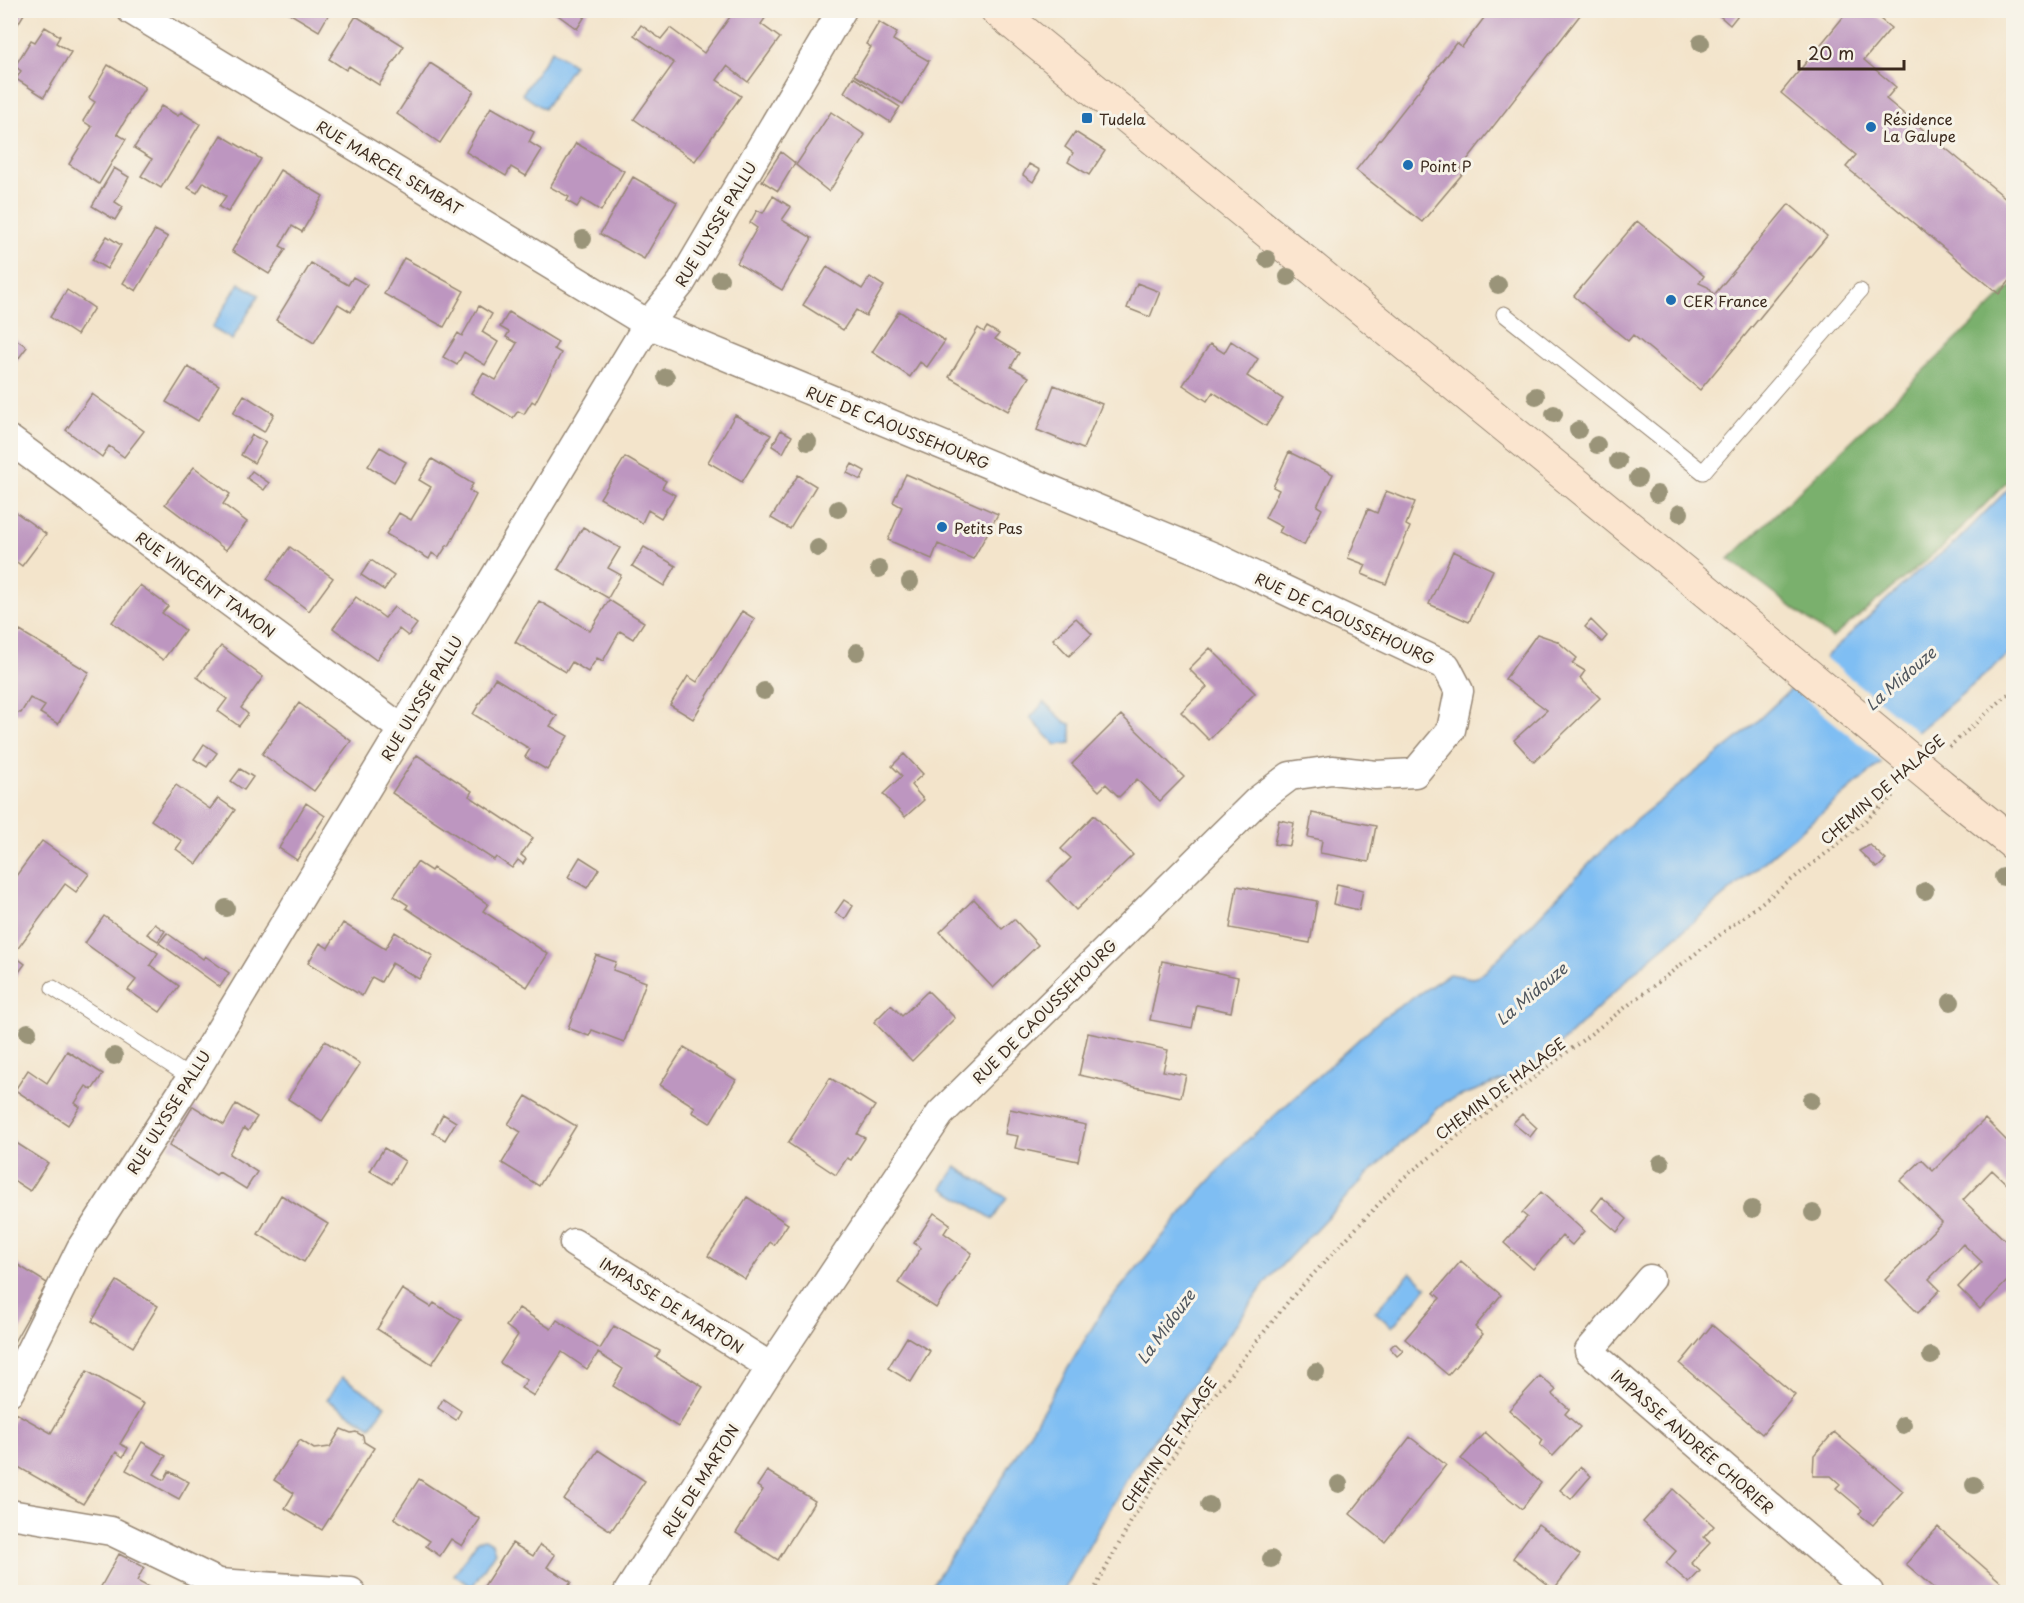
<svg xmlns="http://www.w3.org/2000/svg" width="2024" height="1603" viewBox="0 0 2024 1603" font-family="'Playpen Sans',sans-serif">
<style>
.forest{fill:#7ab06d;stroke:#5a6d46;stroke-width:1.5}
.water{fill:#7fbef3;stroke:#5d7488;stroke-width:1.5}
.pier{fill:#f3e4cb}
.building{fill:#bd96c0}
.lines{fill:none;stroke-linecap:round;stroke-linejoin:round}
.service-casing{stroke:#978774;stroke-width:17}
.minor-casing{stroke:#978774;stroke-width:31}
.secondary-casing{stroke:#978774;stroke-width:35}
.path{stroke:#978774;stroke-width:4;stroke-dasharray:1.5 4.5;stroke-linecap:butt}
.service{stroke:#fff;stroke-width:15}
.minor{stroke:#fff;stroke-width:28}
.secondary{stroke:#fbe5cf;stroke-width:33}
.secondary-bridge-casing{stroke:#978774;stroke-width:35;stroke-linecap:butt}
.secondary-bridge{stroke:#fbe5cf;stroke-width:33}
.tree{fill:#9a9479}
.poi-dot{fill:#1f6fb2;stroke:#f7f3e8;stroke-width:2}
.labels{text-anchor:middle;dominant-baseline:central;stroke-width:6;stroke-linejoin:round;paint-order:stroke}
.poi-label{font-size:15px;fill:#3b2a1e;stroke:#f7f3e8;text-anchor:start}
.street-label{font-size:15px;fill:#3b2a1e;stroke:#f7f3e8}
.water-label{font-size:16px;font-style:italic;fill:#4f565e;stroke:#f7f3e8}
</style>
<rect width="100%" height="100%" fill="#f7f3e8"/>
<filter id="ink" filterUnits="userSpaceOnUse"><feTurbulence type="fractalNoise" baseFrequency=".0167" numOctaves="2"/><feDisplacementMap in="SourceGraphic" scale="12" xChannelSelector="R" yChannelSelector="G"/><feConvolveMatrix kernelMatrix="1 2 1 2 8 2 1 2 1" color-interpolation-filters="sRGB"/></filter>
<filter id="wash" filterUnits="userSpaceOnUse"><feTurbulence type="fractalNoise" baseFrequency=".008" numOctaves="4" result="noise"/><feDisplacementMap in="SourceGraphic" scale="24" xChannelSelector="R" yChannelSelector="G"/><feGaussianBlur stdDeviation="1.35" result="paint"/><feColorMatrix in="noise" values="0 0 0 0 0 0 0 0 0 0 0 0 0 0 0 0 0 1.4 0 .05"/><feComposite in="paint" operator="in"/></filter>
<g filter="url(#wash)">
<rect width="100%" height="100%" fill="#f3e4cb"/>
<!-- forest -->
<path class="forest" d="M2013,285V476L1950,540L1832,638L1729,559Z"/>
<!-- water -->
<path class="water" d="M552,50L574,65L544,109L522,94Z
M239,283L259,295L232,340L212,328Z
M2013,484V651L1639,968L1550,1054L1522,1073L1445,1102L1365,1177L1266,1282L1131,1472L1063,1592H927L997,1487L1104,1308L1190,1203L1240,1147L1382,1018L1449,974L1472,978L1485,972L1616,836L1744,733L1913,575L1956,542Z
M1044,702L1065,722L1071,724V743L1056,745L1030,718Z
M956,1167L1007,1198L993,1219L942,1188Z
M1411,1272L1427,1287L1392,1327L1375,1312Z
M342,1377L385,1405L371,1427L327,1400Z
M485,1539L492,1543L495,1552L472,1587L454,1575L478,1540Z"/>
<!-- pier -->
<path class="pier" d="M1823,656L1920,734L1884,764L1790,686Z"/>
<g id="blocks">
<!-- building -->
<path class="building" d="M10,10L24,14L10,37Z
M284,10H331L319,31Z
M551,10H589L577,29Z
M735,10H743L748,15L752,10H762L768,14L761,24L780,38L748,82L727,66L717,80L741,96L695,161L634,119L674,63L634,35L641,25L661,39L670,28L704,53Z
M1490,10H1584L1460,169L1464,172L1422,222L1356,170L1456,43L1462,47Z
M1713,10H1742L1730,25Z
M1849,10H1869L1891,28L1864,60L1896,87L1886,99L2013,204V277L1999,294L1846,167L1856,155L1781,93Z
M356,16L404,46L379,85L349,66L346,70L329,59Z
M879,22L897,33L893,40L929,61L903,104L854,75L871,47L866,44Z
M45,27L60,36L56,43L71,52L44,97L16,79L21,71L15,66L31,40L35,42Z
M430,63L474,91L440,143L397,114Z
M108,65L145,87L117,134L126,139L99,184L69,164L92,127L83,121L95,102L89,98Z
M853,77L900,107L890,122L844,92Z
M161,106L178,116L181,112L200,124L161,188L141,176L152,159L134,148Z
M491,107L534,132L529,142L542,150L526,176L511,167L506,176L466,152Z
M831,112L865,135L829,192L796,165Z
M1075,132L1105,151L1089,175L1068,162L1073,153L1065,147Z
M221,135L261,159L228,212L219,207L226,196L204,182L197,193L188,188Z
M576,143L624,171L601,211L582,199L577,207L567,201L569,197L550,187Z
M781,152L795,163L778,191L762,181Z
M1029,164L1040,170L1033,182L1023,175Z
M114,168L129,177L115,202L123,207L115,220L92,206Z
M280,170L323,196L302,232L292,226L280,246L286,249L269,274L232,251Z
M633,177L677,202L644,259L600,234Z
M773,196L791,207L782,220L812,238L782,290L737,263L757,228L750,223L757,210L763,213Z
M1789,204L1827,236L1700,390L1633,335L1628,341L1574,296L1637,221L1704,276L1699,283L1708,287L1714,295Z
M155,230L168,237L136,291L123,283Z
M107,236L121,245L107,269L92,260Z
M404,258L464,291L444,327L384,294Z
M311,263L348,285L353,277L367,285L351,312L338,304L314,343L276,320Z
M827,267L862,289L870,277L884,286L866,316L856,310L843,330L803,305Z
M1137,283L1160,292L1150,317L1127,308Z
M67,290L94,308L77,335L50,317Z
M479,306L492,314L482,332L498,342L485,365L464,352L457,365L443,357L458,333L462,336Z
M899,311L945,341L927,367L920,362L910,377L872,352Z
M509,312L558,342L554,349L561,353L535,403L532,401L524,414L518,411L513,418L471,393L483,373L496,380L517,343L506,337L509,332L500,327Z
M987,327L999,334L995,339L1019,353L1011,367L1029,377L1008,411L949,377L978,328L984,332Z
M10,335L27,347L10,370Z
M1231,341L1258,359L1247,376L1283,399L1266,426L1213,392L1207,401L1183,385L1210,344L1224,353Z
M188,367L219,385L198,421L166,402Z
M1054,385L1102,404L1083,449L1037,430Z
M92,394L144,431L124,457L109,446L102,457L66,430Z
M244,395L274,414L264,432L233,413Z
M735,415L771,435L742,482L708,462Z
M781,430L792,436L783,453L772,446Z
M252,435L266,442L254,463L241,455Z
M380,447L406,462L394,482L368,466Z
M1289,452L1333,474L1317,506L1322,509L1304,545L1279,532L1282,527L1265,518L1279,490L1273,487Z
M625,457L666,481L662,488L675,495L661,518L648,510L642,523L600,498Z
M432,459L473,484L469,490L476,495L449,546L447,545L439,558L432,553L429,559L386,534L399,513L411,520L431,487L419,480Z
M852,464L865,471L861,480L847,473Z
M194,467L230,494L223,504L247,522L226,550L165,504Z
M252,471L269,483L264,490L247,478Z
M906,474L998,514L973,559L938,544L932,559L888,540L902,507L893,502Z
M798,475L816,486L790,529L771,518Z
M1386,491L1415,502L1406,525L1410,527L1386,584L1362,574L1366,565L1348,558L1368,509L1377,513Z
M10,508L46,534L22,566L10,557Z
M583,527L620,548L608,568L621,575L608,598L558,569Z
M290,547L333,578L309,611L267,579Z
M644,547L676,566L664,586L632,566Z
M1453,551L1493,570L1469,622L1429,604Z
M371,560L394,576L384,590L361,575Z
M140,585L168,606L162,613L185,630L163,660L112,622Z
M356,597L385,618L394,607L417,624L408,636L399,629L376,660L333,628Z
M609,600L644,622L633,639L620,631L603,661L597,658L588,672L572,662L566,672L515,642L539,601L590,631Z
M742,611L755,619L693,719L670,705L688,676L697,682Z
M1076,618L1092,634L1069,656L1053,639Z
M1591,620L1607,636L1602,642L1585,627Z
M20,631L89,672L58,724L40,713L45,706L30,698L21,713L10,712V647Z
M1537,634L1557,641L1577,658L1572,663L1585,671L1580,678L1600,698L1534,762L1514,740L1547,710L1505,679Z
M221,646L263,677L241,708L248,714L239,726L218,711L227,699L197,677Z
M1210,648L1255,693L1209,740L1181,712L1207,687L1189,669Z
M495,678L557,716L550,726L568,736L547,770L525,757L530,749L473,714Z
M299,703L351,741L314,791L262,754Z
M1121,715L1184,777L1160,801L1137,779L1119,797L1106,784L1099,791L1072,764Z
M204,744L217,753L207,767L194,759Z
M904,754L923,774L911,785L924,800L905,817L883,794L902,776L892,766Z
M417,755L472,791L469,796L533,838L521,855L526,859L523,864L518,860L512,868L496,857L494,860L392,793Z
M240,769L253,777L244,790L231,781Z
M176,785L210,809L218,798L235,810L197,864L176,849L182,841L151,820Z
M306,803L325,816L297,860L279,848Z
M1312,813L1376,826L1369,862L1320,853L1322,840L1308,837Z
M1094,815L1133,855L1076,910L1048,881L1071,858L1061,849Z
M1279,820L1294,823L1290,846L1274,844Z
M42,841L89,874L76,892L65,884L13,955L25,964L10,984V884Z
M1870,845L1886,860L1877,868L1859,851Z
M580,857L599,869L587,888L568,877Z
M417,862L431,871L433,868L488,904L483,911L548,954L527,987L406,908L408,905L394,896Z
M1337,884L1363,890L1359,910L1333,904Z
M1237,886L1317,901L1310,943L1230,928Z
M974,899L1002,929L1014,919L1038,945L993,988L940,932Z
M844,900L853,906L845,919L835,913Z
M104,916L158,953L150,965L179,986L160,1012L128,990L136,980L85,943Z
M343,923L385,949L395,932L433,956L419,979L392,963L381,982L372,977L362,996L308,963L320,943L328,948Z
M155,924L165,931L158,941L147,934Z
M167,933L203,959L205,956L229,973L220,987L159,943Z
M596,955L616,962L613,970L646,982L624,1042L592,1030L589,1036L568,1028Z
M1162,961L1238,977L1231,1012L1197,1005L1192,1028L1150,1020Z
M928,991L955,1018L912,1061L874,1022L891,1005L902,1016Z
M1088,1033L1168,1050L1163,1071L1186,1075L1181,1097L1079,1075Z
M325,1041L360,1064L322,1121L288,1099Z
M684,1047L736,1080L710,1123L692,1112L695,1107L660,1085Z
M67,1051L103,1074L92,1090L86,1086L75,1103L80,1107L68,1125L15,1090L28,1070L47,1083Z
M830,1078L875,1106L857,1134L865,1138L851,1160L847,1158L836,1175L788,1143Z
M526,1096L576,1126L539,1186L502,1163L521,1132L508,1124Z
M236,1104L257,1117L248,1131L244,1128L229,1154L257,1172L246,1189L219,1172L216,1175L169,1146L193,1106L224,1125Z
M1010,1109L1086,1125L1078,1161L1015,1148L1018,1136L1005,1134Z
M443,1114L456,1122L445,1140L433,1133Z
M1522,1114L1537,1128L1530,1137L1513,1123Z
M1985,1119L2013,1147V1181L2009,1186L1992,1170L1963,1200L2010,1245L2013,1241V1275L1980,1309L1958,1287L1982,1262L1963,1244L1929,1279L1940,1290L1918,1313L1885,1280L1942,1222L1900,1181L1922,1160L1933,1171Z
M10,1139L48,1163L30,1191L10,1178Z
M384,1148L405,1161L392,1184L370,1171Z
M1541,1192L1584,1231L1572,1245L1562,1236L1533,1269L1504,1243L1527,1217L1522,1213Z
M281,1195L328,1224L304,1262L258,1234Z
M747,1197L788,1224L774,1245L770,1242L745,1279L708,1256Z
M1602,1197L1627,1219L1617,1232L1592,1210Z
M934,1213L950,1224L944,1233L972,1253L936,1308L898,1283L921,1248L914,1243Z
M10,1260L47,1283L10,1349Z
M1461,1261L1501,1295L1475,1327L1483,1334L1448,1375L1405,1339L1440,1298L1434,1293Z
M117,1281L158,1306L133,1347L92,1321Z
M402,1289L431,1307L434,1303L461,1320L432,1364L377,1329Z
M519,1308L551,1329L557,1320L600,1349L614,1326L660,1351L656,1357L703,1387L678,1427L613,1386L623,1369L598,1353L587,1369L562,1352L534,1396L521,1388L527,1380L500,1363L518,1335L506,1326Z
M1712,1325L1795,1395L1762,1434L1680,1364Z
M907,1337L930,1351L911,1382L888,1368Z
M1395,1343L1403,1351L1397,1356L1390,1348Z
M87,1371L144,1404L120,1444L128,1448L123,1457L116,1452L83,1504L15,1465L10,1475V1425L16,1413L51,1433Z
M1540,1376L1556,1390L1552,1394L1569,1409L1565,1414L1580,1427L1553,1456L1540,1445L1543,1440L1509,1410Z
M443,1399L461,1411L456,1420L438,1408Z
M341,1429L351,1433L356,1432L363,1436L364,1442L374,1448L322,1530L285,1508L294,1493L274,1480L300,1440L314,1449L330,1447Z
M1485,1432L1541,1483L1522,1509L1461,1459Z
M1834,1432L1903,1491L1873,1525L1859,1514L1862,1510L1836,1488L1840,1484L1831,1476H1813L1814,1455Z
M1410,1437L1446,1465L1385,1542L1350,1514Z
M142,1442L166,1456L154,1474L164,1480L169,1471L189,1482L179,1499L126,1470Z
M598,1450L645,1481L611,1531L564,1500Z
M1580,1467L1591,1476L1571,1499L1560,1490Z
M767,1471L815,1501L778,1560L736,1533L763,1490L757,1486Z
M419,1479L480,1519L462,1546L451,1539L440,1556L426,1546L430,1541L394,1518Z
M1673,1489L1714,1526L1704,1537L1710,1543L1691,1563L1700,1571L1689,1583L1666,1563L1676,1551L1643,1522Z
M1538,1524L1580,1555L1554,1589L1513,1558Z
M1938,1527L2002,1583L1993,1592H1938L1906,1564Z
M512,1543L533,1556L540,1545L555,1555L547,1567L571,1582L569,1585L576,1590L574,1592H494L484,1586Z
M119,1554L144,1567L137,1581L154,1590L153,1592H98Z"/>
</g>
</g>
<g filter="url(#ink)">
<use href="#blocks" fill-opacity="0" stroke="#978774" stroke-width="1.5"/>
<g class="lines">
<!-- service casing -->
<g class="service-casing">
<path id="service" d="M1504,314L1703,472L1860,291
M53,988L191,1078"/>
</g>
<!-- minor casing -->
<g class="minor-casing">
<path id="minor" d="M131,10L648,324L1219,559L1446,666L1459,691L1451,730L1415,773L1376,775L1332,770L1290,776L1257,801L940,1114L771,1367L628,1592
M10,440L402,729
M574,1243L771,1367
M1650,1279L1589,1351L1869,1592
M10,1391L81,1248L191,1078L648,324L681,283L842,10
M10,1514L111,1531L219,1583L351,1592"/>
</g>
<!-- secondary casing -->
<g class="secondary-casing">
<path id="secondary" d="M997,10L1697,583
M1938,783L2014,844"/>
</g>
<!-- path -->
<path class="path" d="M1949,747L2014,689
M1093,1592L1133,1518L1204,1408L1291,1298L1403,1178L1837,845L1897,793"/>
<!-- service -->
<use href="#service" class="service"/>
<!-- minor -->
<use href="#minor" class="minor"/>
<!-- secondary -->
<use href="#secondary" class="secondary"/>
<!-- secondary-bridge casing -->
<g class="secondary-bridge-casing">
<path id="secondary-bridge" d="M1697,583L1938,783"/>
</g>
<!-- secondary-bridge -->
<use href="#secondary-bridge" class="secondary-bridge"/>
</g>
<!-- trees -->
<g class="tree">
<circle cx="1701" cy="43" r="9"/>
<circle cx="583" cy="239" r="9"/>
<circle cx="1267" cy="259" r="9"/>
<circle cx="1288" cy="277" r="9"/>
<circle cx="720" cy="279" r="9"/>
<circle cx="1498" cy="285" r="9"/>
<circle cx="666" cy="377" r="9"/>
<circle cx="1536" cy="396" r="9"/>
<circle cx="1554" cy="414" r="9"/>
<circle cx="1578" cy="430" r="9"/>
<circle cx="808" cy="442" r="9"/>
<circle cx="1597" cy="445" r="9"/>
<circle cx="1618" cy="461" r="9"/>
<circle cx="1638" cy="478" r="9"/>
<circle cx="1657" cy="494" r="9"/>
<circle cx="838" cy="509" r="9"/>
<circle cx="1680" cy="513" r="9"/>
<circle cx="818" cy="548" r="9"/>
<circle cx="879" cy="569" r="9"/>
<circle cx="910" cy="582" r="9"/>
<circle cx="857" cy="652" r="9"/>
<circle cx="764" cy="691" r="9"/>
<circle cx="2003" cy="877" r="9"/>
<circle cx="1925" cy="891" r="9"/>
<circle cx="226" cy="908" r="9"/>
<circle cx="1951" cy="1002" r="9"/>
<circle cx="28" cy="1032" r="9"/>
<circle cx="114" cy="1056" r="9"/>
<circle cx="1811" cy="1100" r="9"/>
<circle cx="1661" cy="1163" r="9"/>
<circle cx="1752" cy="1209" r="9"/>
<circle cx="1813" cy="1213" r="9"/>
<circle cx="1931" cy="1356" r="9"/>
<circle cx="1316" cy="1372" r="9"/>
<circle cx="1903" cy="1425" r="9"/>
<circle cx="1339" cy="1484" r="9"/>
<circle cx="1974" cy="1485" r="9"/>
<circle cx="1209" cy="1505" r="9"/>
<circle cx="1271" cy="1559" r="9"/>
</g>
</g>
<!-- markers -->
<g class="poi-dot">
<rect x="1081" y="112" width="12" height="12" rx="3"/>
<circle cx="1871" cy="127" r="6"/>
<circle cx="1408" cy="165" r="6"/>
<circle cx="1671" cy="300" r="6"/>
<circle cx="942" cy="527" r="6"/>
</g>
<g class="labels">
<!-- poi labels -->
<g class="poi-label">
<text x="1099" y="118">Tudela</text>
<text x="1883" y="118">Résidence<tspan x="1883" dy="17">La Galupe</tspan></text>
<text x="1420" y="165">Point P</text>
<text x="1683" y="300">CER France</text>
<text x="954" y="527">Petits Pas</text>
</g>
<!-- street labels -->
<g class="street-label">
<text transform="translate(390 167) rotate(31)">RUE MARCEL SEMBAT</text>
<text transform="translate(715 224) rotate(-59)">RUE ULYSSE PALLU</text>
<text transform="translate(898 427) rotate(22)">RUE DE CAOUSSEHOURG</text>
<text transform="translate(206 584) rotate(36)">RUE VINCENT TAMON</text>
<text transform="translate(1345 618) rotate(25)">RUE DE CAOUSSEHOURG</text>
<text transform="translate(421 698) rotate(-59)">RUE ULYSSE PALLU</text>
<text transform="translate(1882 789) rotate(-41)">CHEMIN DE HALAGE</text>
<text transform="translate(1044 1011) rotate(-45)">RUE DE CAOUSSEHOURG</text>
<text transform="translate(1500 1088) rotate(-37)">CHEMIN DE HALAGE</text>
<text transform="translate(168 1112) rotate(-58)">RUE ULYSSE PALLU</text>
<text transform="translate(672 1305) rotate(32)">IMPASSE DE MARTON</text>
<text transform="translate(1693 1441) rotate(41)">IMPASSE ANDRÉE CHORIER</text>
<text transform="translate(1168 1444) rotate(-56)">CHEMIN DE HALAGE</text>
<text transform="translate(700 1480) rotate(-58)">RUE DE MARTON</text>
</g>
<!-- water labels -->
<g class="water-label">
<text transform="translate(1900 678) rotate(-41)">La Midouze</text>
<text transform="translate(1531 993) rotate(-40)">La Midouze</text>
<text transform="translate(1165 1326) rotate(-54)">La Midouze</text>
</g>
</g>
<!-- margin -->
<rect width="2024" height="1603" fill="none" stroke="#f7f3e8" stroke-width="36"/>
<!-- scale -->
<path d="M1799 60v9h105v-9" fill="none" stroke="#3b2a1e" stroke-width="3"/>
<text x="1808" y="60" font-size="18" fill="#3b2a1e" stroke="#f7f3e8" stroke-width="4.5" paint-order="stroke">20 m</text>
</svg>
